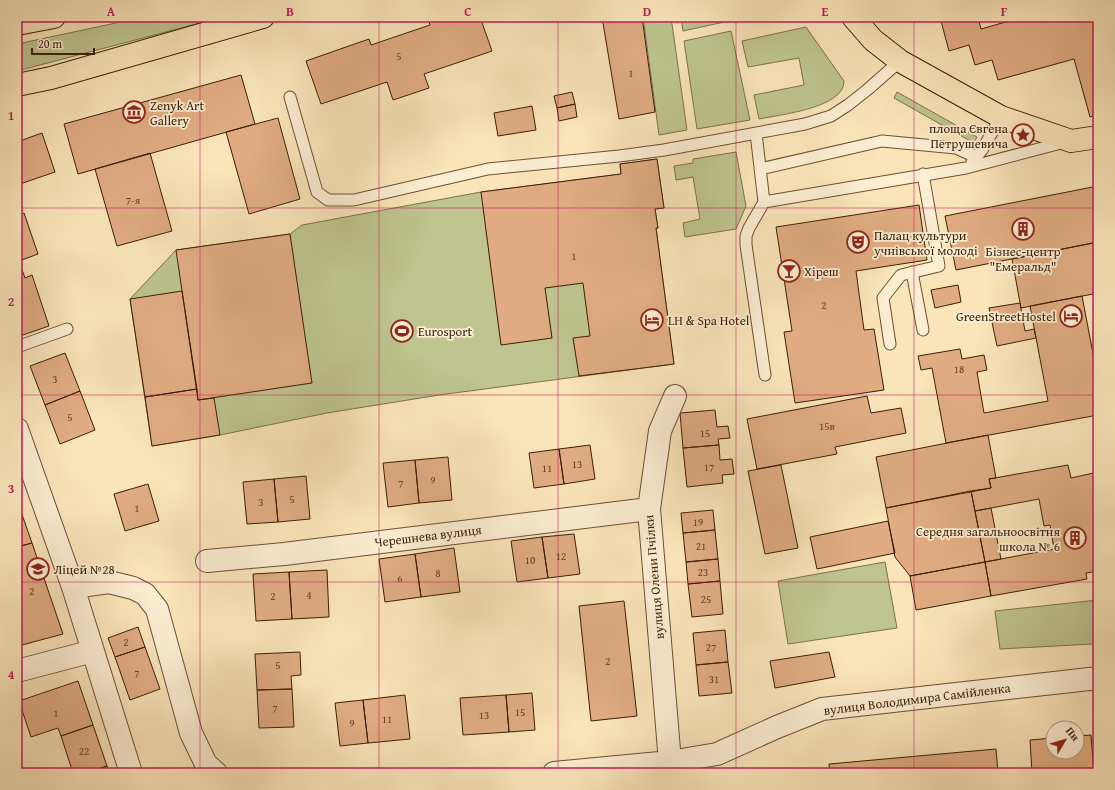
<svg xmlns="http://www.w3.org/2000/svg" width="1115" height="790" viewBox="0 0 1115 790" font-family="'Gentium Book Plus',serif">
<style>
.green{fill:#bec590;stroke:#7c714a}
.building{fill:#e1ac82;stroke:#3b1d05}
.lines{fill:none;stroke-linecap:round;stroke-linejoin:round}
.lane-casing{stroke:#6b4f32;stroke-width:13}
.street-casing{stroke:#6b4f32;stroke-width:24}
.primary-casing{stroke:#3b1d05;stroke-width:24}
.lane{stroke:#fceed3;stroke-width:11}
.street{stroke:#fceed3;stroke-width:22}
.primary{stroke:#fae5bb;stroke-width:22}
.grid{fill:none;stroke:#c2185b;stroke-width:1;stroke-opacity:0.55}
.labels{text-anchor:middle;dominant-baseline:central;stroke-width:3.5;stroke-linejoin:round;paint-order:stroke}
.number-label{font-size:11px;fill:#644124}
.poi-label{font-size:13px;fill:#3b1d05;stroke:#fceed3;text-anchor:start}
.street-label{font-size:13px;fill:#3b1d05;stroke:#fceed3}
.neatline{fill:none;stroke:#c2185b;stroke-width:1.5}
.grid-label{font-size:13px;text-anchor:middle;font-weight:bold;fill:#c2185b}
</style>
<rect width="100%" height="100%" fill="#fae5bb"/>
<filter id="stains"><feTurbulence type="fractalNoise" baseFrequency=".005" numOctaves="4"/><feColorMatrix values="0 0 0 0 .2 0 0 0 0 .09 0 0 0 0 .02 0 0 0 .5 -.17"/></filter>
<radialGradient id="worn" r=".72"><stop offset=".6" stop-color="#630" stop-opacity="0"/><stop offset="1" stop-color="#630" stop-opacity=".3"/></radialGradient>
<!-- green -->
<path class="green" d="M144,17H223L17,71V44Z
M643,17H671L687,130L659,135Z
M681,17H728L729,21L683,31Z
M806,27L844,81C845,108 778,115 759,119L754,95L804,85L799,58L748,67L742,41Z
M731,31L750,120L697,129L684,41Z
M897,92L977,137L974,143L894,98Z
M736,152L746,206L736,229L685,237L683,223L700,219L693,177L676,180L674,166L693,163V159Z
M657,159L664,208L655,209L658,228H656L674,364L439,395L327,413L220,435L152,446L130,299L176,250L290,234L302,225L481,192L621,174L620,164Z
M885,562L897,628L788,644L778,581Z
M1098,600V633L1093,644L1000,649L995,611Z"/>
<!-- building -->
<path class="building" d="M434,17H480L492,51L424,74L429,88L393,100L387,82L321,104L306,61L369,39L371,45L430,25L428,19Z
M602,17H642L655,112L619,119Z
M940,17H978L981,29L1023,17H1098V114L1090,117L1074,59L998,80L992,60L975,65L969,45L949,51Z
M241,75L255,124L78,174L64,124Z
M572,92L575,104L557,108L554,96Z
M575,104L577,117L559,121L557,108Z
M532,106L536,130L498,136L494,113Z
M278,118L300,199L249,214L226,132Z
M42,133L55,172L17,185V142Z
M150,153L172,231L117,246L95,169Z
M657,159L664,208L655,209L658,228H656L674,364L579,376L573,338L590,336L583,283L545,288L552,338L501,345L481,192L621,174L620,164Z
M1098,186V242L956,270L945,216Z
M919,205L927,260L856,271L864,330L874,329L884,390L795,403L784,332L792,331L776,227Z
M24,213L38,254L19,261L25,278L32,275L49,326L17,337V215Z
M290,234L312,383L198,400L176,250Z
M1098,242V293L1021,308L1012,259Z
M958,285L961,302L935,308L931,290Z
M182,291L197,389L145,397L130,299Z
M1082,296L1098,380V415L946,443L932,368L921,370L918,356L960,349L962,359L984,355L987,370L977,372L984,413L1048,401L1030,306Z
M1020,303L1025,331L1034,329L1036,338L997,346L989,308Z
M65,353L80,391L45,405L30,366Z
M197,389L198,400L214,398L220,435L152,446L145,397Z
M80,391L95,430L60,444L45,405Z
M867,396L871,413L901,408L906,433L835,447L837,454L757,469L747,419Z
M715,410L717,427L728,426L730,438L718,439L719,445L683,448L680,413Z
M988,435L996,478L989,479L991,488L886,508L876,457Z
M590,445L595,479L564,484L559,449Z
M719,445L720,460L732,459L734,474L722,475L723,483L687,487L683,448Z
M559,449L564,484L534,488L529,453Z
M448,457L452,500L419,503L415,460Z
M415,460L419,503L388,507L383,463Z
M781,465L798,548L765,554L748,471Z
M1068,465L1071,478L1098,472V496L1093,497L1098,523V571L1086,573L1087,579L991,596L985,562L1054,549L1050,525L1044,526L1039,499L975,511L971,491L991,488L989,479Z
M306,476L310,519L278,522L274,479Z
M274,479L278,522L247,524L243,482Z
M148,484L159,521L125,531L114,494Z
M971,491L985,562L910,576L895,557L886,508Z
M19,506L32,543L17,547V507Z
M991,508L1001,559L985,562L975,511Z
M713,510L715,530L683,533L681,513Z
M888,521L895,553L817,569L810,537Z
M715,530L718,559L686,562L683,533Z
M574,534L580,574L548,578L542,537Z
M542,537L548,578L517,582L511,541Z
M32,543L63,634L18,646L21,656L17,657V547Z
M454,548L460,592L421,597L415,554Z
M415,554L421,597L385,602L379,559Z
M718,559L720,581L688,584L686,562Z
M985,562L991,596L916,610L910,576Z
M327,570L329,617L292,619L289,572Z
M289,572L292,619L256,621L253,574Z
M720,581L723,614L692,617L688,584Z
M624,601L637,716L591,721L579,606Z
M138,627L145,647L115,657L108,638Z
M725,630L728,662L696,665L693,633Z
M145,647L160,689L130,700L115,657Z
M300,652L301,675L291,676L292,689L257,690L255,654Z
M829,652L835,677L775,688L770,661Z
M728,662L732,693L699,696L696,665Z
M78,681L93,725L61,736L58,728L31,737L19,701Z
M292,689L294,727L259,728L257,690Z
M532,693L535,730L509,732L506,695Z
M405,695L410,739L368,743L363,700Z
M506,695L509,732L463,735L460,698Z
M363,700L368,743L340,746L335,703Z
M93,725L107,766L85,773H73L61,736Z
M1091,735L1094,773H1032L1030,740L1053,738V752H1077V736Z
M996,749L998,773H830L829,764Z
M107,766L109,773H85Z"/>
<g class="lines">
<!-- lane casing -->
<g class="lane-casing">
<path id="lane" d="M290,97L317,192L328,200H354L488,169L619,156L664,150L805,124L831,116L848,105L867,90L900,61
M756,133L764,202L749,228L746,236V245L765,375
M972,162L982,150L1001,117
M760,169L882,141L956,148L976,157
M764,202L966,168L1065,142
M912,272L923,330
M890,344L883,298L901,275L939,266L923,174
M17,347L67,329"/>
</g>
<!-- street casing -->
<g class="street-casing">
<path id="street" d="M17,429L73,587L131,773
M207,561L284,554L649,509
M73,587L109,582L133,588L145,594L157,609L191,733L206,764L216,773
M17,671L93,651
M670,762L649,509L660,431L675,396
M554,773L670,762L717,754L777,727L822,709L1098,678"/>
</g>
<!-- primary casing -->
<g class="primary-casing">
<path id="primary" d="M853,17L873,40L900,61L1001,117L1071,141L1098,137
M17,24L54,17
M17,85L51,78L263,17"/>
</g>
<!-- lane -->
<use href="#lane" class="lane"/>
<!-- street -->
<use href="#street" class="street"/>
<!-- primary -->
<use href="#primary" class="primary"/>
</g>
<!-- grid -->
<path class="grid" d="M200,17V773M379,17V773M558,17V773M736,17V773M914,17V773M17,208H1098M17,395H1098M17,582H1098"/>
<!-- icons -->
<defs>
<g id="museum-ring" transform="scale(1.15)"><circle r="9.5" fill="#fceed3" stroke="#8f2418" stroke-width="1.5"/><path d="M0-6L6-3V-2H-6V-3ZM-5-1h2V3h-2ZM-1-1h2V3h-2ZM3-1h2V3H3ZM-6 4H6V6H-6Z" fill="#8f2418"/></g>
<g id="sight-ring" transform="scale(1.15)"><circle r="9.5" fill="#fceed3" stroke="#8f2418" stroke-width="1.5"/><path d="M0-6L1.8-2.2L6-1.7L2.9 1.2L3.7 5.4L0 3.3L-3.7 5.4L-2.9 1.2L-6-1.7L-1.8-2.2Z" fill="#8f2418"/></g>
<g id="building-ring" transform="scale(1.15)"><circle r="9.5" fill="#fceed3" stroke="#8f2418" stroke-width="1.5"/><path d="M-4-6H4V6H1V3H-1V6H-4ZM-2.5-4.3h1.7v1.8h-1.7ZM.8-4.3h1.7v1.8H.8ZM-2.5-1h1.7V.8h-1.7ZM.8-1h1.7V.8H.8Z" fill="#8f2418"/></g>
<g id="theatre-ring" transform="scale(1.15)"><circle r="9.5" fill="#fceed3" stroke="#8f2418" stroke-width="1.5"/><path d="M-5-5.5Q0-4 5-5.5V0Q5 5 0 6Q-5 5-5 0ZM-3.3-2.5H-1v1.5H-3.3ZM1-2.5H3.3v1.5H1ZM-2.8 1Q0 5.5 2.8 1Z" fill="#8f2418"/></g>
<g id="bar-ring" transform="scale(1.15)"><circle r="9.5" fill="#fceed3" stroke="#8f2418" stroke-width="1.5"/><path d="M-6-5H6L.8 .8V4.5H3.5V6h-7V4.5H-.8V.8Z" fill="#8f2418"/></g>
<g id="hotel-ring" transform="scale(1.15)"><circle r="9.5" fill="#fceed3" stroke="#8f2418" stroke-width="1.5"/><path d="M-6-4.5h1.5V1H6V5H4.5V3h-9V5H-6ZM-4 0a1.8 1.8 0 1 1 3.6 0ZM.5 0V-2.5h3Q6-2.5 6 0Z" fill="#8f2418"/></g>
<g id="stadium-ring" transform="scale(1.15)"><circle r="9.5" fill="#fceed3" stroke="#8f2418" stroke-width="1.5"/><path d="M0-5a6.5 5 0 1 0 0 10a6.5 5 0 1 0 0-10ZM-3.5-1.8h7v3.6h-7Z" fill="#8f2418"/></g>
<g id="school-ring" transform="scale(1.15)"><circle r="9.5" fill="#fceed3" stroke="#8f2418" stroke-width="1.5"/><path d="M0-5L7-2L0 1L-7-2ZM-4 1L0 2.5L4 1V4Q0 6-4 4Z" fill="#8f2418"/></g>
</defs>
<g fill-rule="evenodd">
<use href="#museum-ring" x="134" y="112"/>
<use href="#sight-ring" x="1023" y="135"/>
<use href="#building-ring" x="1023" y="229"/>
<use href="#theatre-ring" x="858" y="242"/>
<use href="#bar-ring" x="789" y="271"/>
<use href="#hotel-ring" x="1071" y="316"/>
<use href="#hotel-ring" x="652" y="320"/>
<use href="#stadium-ring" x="402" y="331"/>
<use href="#building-ring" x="1075" y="538"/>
<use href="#school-ring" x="38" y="569"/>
</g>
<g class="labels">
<!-- number labels -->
<g class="number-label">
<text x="399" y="56">5</text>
<text x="631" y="73">1</text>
<text x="133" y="200">7-я</text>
<text x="574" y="256">1</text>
<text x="824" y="305">2</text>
<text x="959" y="369">18</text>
<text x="55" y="379">3</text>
<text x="70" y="417">5</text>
<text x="827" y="426">15в</text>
<text x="705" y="433">15</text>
<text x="577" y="464">13</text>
<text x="709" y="467">17</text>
<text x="547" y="468">11</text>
<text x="433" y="480">9</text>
<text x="401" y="483">7</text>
<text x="292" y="499">5</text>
<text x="261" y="502">3</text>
<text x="137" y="508">1</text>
<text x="698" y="522">19</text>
<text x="701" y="546">21</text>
<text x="561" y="556">12</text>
<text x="530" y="560">10</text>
<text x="703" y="572">23</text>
<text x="438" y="573">8</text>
<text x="400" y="578">6</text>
<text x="32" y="591">2</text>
<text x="309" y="595">4</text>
<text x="273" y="596">2</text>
<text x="706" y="599">25</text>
<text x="126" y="642">2</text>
<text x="711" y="647">27</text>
<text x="608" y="661">2</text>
<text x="278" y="665">5</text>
<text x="137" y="673">7</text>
<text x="714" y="679">31</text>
<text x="275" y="708">7</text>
<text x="520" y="712">15</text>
<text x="56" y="713">1</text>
<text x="484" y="715">13</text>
<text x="387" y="719">11</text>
<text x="352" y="723">9</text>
<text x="84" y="751">22</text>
</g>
<!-- poi labels -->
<g class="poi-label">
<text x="150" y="105">Zenyk Art<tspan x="150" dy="15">Gallery</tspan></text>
<text x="1008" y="128" text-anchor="end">площа Євгена<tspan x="1008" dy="15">Петрушевича</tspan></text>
<text x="874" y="235">Палац культури<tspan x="874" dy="15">учнівської молоді</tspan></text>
<text x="1023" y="251" text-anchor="middle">Бізнес-центр<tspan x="1023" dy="15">"Емеральд"</tspan></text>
<text x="804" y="271">Хіреш</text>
<text x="1056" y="316" text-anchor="end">GreenStreetHostel</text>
<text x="668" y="320">LH &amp; Spa Hotel</text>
<text x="418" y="331">Eurosport</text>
<text x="1060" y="531" text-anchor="end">Середня загальноосвітня<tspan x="1060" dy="15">школа № 6</tspan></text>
<text x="54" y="569">Ліцей №28</text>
</g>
<!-- street labels -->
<g class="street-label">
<text transform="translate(428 536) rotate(-7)">Черешнева вулиця</text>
<text transform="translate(654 577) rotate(-95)">вулиця Олени Пчілки</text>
<text transform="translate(917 699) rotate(-7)">вулиця Володимира Самійленка</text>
</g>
</g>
<!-- margin -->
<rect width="1115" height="790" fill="none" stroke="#fae5bb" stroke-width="44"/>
<!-- north arrow -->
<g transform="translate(1065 740) rotate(52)"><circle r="19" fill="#fceed3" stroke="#af9a81"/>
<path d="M0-3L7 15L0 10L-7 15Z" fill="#8f2418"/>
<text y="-6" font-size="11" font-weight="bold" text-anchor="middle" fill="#3b1d05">Пн</text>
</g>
<!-- scale -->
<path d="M32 48v6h62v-6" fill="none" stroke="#3b1d05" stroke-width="2"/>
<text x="38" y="48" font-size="12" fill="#3b1d05" stroke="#fceed3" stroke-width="3" paint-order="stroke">20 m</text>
<rect x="22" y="22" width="1071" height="746" class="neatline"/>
<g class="grid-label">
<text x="111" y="16">A</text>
<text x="290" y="16">B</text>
<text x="468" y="16">C</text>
<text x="647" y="16">D</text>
<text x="825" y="16">E</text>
<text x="1004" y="16">F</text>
<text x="11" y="120">1</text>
<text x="11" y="306">2</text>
<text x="11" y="493">3</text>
<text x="11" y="679">4</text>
</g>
<rect width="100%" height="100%" filter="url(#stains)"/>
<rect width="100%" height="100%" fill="url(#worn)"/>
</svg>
